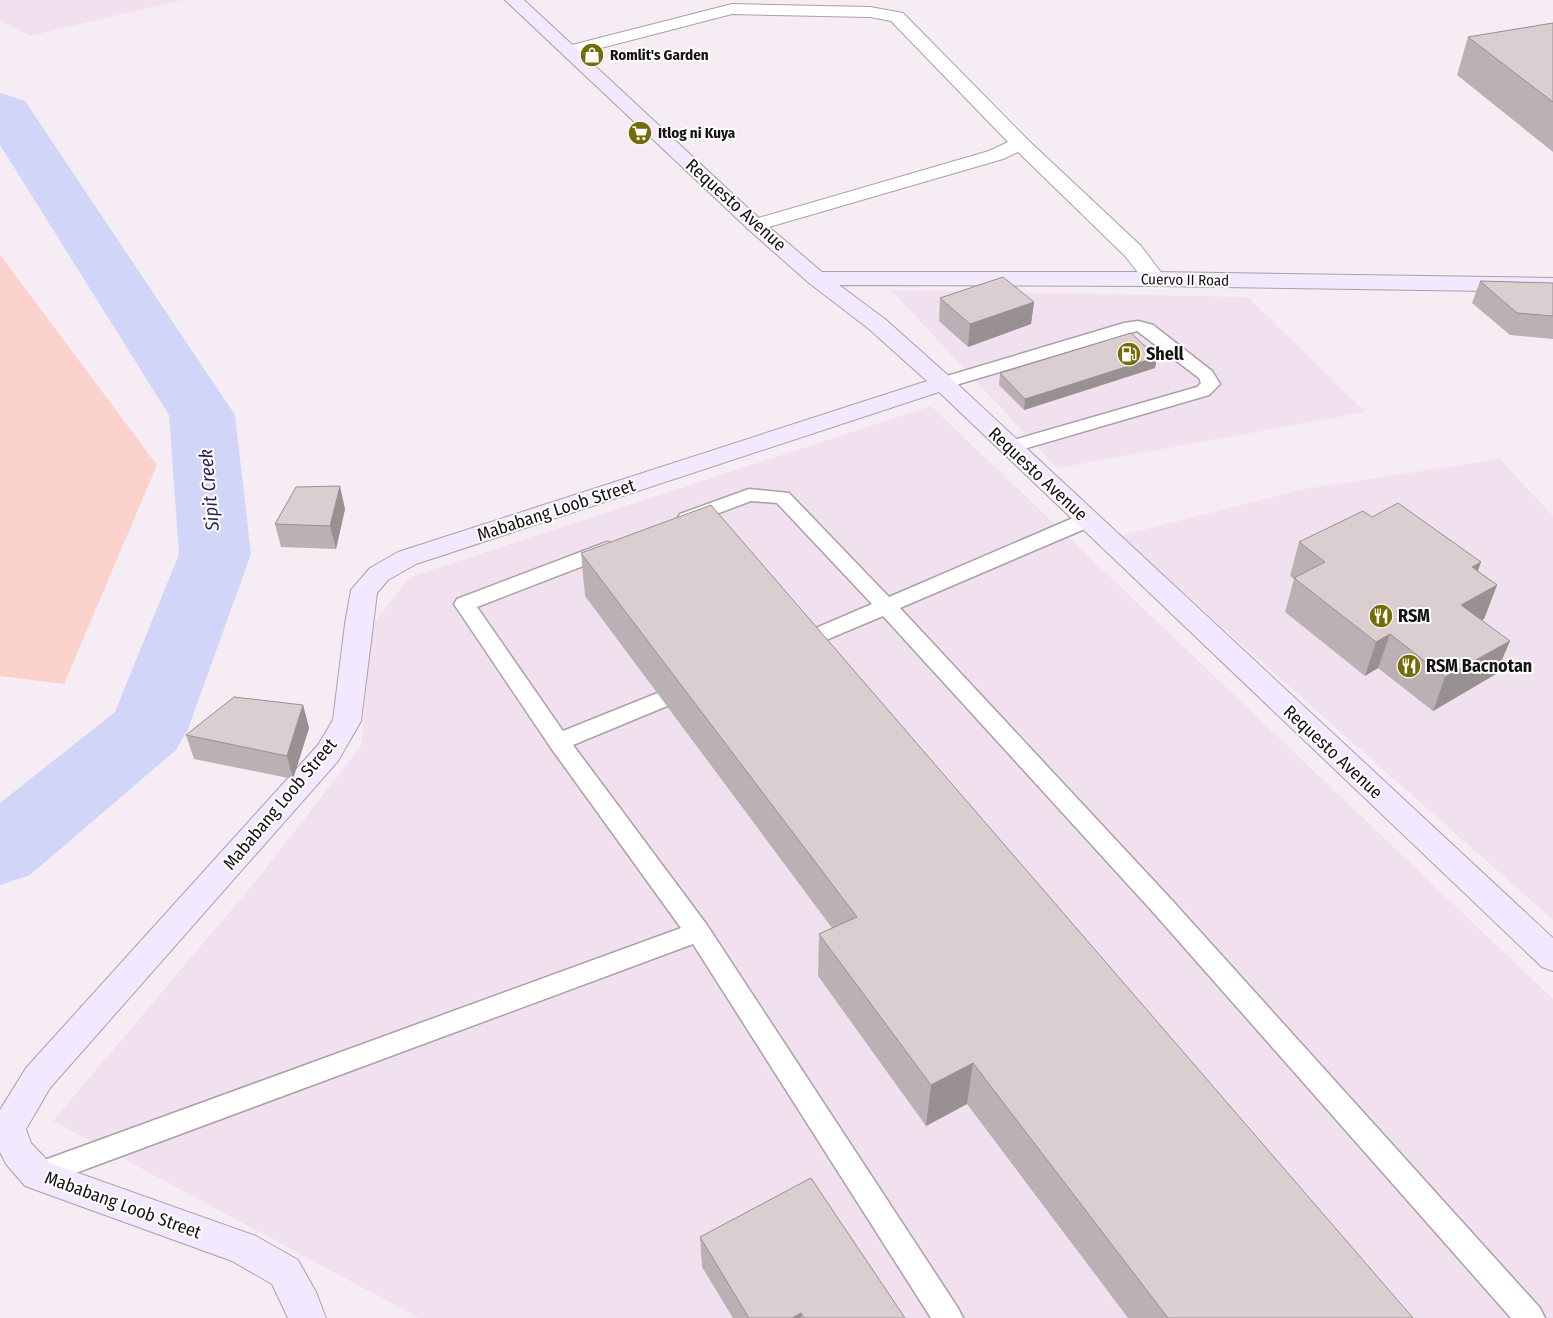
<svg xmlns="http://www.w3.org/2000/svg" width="1553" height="1318" viewBox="0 0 1553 1318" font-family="'Fira Sans Condensed',sans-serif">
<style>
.built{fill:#f1e1ee}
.green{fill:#fbd1cc}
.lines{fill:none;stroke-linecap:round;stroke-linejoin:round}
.river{fill:#d1d6f8;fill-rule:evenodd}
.lane-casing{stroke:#a9a0a8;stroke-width:3}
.street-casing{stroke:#a9a0a8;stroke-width:2}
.secondary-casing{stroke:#a9a0a8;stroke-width:2}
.lane{fill:#fff;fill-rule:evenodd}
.street{fill:#fff;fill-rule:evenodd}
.secondary{fill:#f3e9fe;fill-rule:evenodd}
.wall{fill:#bbb1b4}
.shaded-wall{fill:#999092}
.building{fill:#daced1;stroke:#999092}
.labels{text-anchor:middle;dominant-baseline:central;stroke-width:4;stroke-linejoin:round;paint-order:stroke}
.far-poi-label{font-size:15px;font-weight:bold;fill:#151214;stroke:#fff;text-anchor:start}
.far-street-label{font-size:15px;fill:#151214;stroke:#fff}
.street-label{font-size:18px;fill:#151214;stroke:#fff}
.poi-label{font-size:18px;font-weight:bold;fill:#151214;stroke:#fff;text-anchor:start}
.water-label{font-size:19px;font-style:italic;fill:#221e5e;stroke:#fff}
</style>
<rect width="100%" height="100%" fill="#f6edf4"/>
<!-- built -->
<path class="built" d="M0,0H182L30,36L0,20Z
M891,290L1248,297L1365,412L1057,468Z
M931,406L1553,999V1318H419L53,1121L259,877L361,746L372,625L410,577Z
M1500,459L1553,516V920L1119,536L1304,489Z"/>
<!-- green -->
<path class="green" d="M0,255L157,465L64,684L0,676Z"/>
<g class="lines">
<!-- river -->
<path class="river" d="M0,93L25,101L235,415L251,554L188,729L176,750L30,875L0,885V803L115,712L179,554L169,415L0,145Z"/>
<!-- lane casing -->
<g class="lane-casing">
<path id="lane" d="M1138,321L1153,325L1212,371L1220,384L1209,395L1010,453L1003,451L1001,447L1003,443L1197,387L1201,383L1199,378L1137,331L949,387L943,388L937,387L934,383L937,379L1124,323Z
M749,489L789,493L889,597L1080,515L1087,514L1094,515L1097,520L1094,525L900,608L1169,897L1540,1308L1545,1318H1511L1152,911L883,616L802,650L795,652L788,650L784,645L788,640L872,604L777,503L751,501L687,525L680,524L677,519L680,514Z
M607,542L614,544L617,549L614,554L477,607L563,731L680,684L688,681L696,684L699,689L696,694L573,745L707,925L958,1308L963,1318H931L693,944L38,1187L28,1184L24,1175L28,1166L681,928L551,748L454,604L457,599Z"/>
</g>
<!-- street casing -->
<g class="street-casing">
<path id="street" d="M732,4L870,7L903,13L1028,140L1141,246L1166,279L1163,284L1155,286L1147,284L1125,256L1018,152L1003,159L762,229L755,231L748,229L745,225L748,221L989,151L1008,142L891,21L870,17L732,14L570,56L564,55L561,51L564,47Z"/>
</g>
<!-- secondary casing -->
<g class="secondary-casing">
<path id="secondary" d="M505,0H524L762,221L822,272H1155L1553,278V292L1155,286L839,285L885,319L951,378L1553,938V971L1542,967L939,392L416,564L388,580L377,593L361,721L338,761L50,1088L26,1129L31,1143L50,1163L256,1236L298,1260L316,1292L326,1318H288L272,1284L232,1261L25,1186L6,1164L0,1152V1110L26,1068L318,745L333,720L345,624L351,590L370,568L398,552L927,381L869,329L809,283L748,229Z"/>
</g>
<!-- lane -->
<use href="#lane" class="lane"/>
<!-- street -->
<use href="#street" class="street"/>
<!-- secondary -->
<use href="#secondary" class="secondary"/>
</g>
<!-- wall -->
<path class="wall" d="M1553,23V152L1457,75L1468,37Z
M1480,281L1553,283V339L1510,335L1472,303Z
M940,298L1034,302L1031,324L968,347L939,321Z
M1157,357L1155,368L1024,410L999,385L1000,373Z
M345,509L336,549L281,547L275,524Z
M1372,517L1478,571L1497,585L1484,619L1482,620L1496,674L1433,711L1378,668L1365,676L1285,612L1294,579L1290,576L1299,542Z
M581,553L1413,1318H1128L967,1104L926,1126L818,976L819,934L832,928L585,596Z
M303,705L309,728L293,779L194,759L186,735Z
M700,1237L905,1318H733L702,1267Z"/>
<!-- shaded-wall -->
<path class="shaded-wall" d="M1034,302L1031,324L968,347L970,324Z
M1157,357L1155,368L1024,410L1025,399Z
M340,486L345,509L336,549L330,526Z
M1481,562L1469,596L1472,567Z
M1497,585L1484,619L1448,638L1461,605Z
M1390,634L1378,668L1365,676L1376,642Z
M1510,641L1496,674L1433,711L1445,677Z
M303,705L309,728L293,779L287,756Z
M973,1063L967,1104L926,1126L931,1085Z
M801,1313V1318H792Z"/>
<!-- building -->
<path class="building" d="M1553,23V102L1468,37Z
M1003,277L1034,302L970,324L940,298Z
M1480,281L1553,283V316L1517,313Z
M1131,333L1157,357L1025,399L1000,373Z
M340,486L330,526L275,524L296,487Z
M1398,503L1481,562L1472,567L1497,585L1461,605L1510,641L1445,677L1390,634L1376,642L1294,578L1325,562L1299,542L1363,511L1372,517Z
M711,505L1413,1318H1168L973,1063L931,1085L819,934L857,917L581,553Z
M234,697L303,705L287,756L186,735Z
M811,1178L905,1318H804L801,1313L792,1318H749L700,1237Z"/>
<!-- icons -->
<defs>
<g id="shop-disc" transform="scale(1.25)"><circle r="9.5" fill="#746c06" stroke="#fff"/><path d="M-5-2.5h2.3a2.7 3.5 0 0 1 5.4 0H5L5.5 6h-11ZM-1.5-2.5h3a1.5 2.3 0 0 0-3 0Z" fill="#fff"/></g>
<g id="supermarket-disc" transform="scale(1.25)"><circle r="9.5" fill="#746c06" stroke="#fff"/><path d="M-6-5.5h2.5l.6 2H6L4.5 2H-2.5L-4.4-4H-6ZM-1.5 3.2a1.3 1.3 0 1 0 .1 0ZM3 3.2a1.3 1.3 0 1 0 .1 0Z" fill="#fff"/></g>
<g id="fuel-disc" transform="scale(1.25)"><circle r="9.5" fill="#746c06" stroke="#fff"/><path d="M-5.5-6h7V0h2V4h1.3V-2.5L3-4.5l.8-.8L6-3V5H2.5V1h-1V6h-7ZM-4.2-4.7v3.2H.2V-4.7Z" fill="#fff"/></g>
<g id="restaurant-disc" transform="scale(1.25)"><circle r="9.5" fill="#746c06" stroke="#fff"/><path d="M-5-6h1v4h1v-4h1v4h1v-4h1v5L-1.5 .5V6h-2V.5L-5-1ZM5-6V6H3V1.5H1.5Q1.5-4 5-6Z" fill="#fff"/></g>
</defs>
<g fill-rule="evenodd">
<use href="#shop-disc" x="592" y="55"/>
<use href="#supermarket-disc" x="640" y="133"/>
<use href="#fuel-disc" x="1129" y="354"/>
<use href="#restaurant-disc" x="1381" y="616"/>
<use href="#restaurant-disc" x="1409" y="666"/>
</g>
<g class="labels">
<!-- far-poi labels -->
<g class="far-poi-label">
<text x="610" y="55">Romlit's Garden</text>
<text x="658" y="133">Itlog ni Kuya</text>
</g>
<!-- far-street labels -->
<g class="far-street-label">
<text transform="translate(1185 280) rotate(1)">Cuervo II Road</text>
</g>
<!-- street labels -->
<g class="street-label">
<text transform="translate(736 205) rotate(42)">Requesto Avenue</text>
<text transform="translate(1038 474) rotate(43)">Requesto Avenue</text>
<text transform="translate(556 510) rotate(-18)">Mababang Loob Street</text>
<text transform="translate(1333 752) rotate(43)">Requesto Avenue</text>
<text transform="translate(280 804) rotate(-50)">Mababang Loob Street</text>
<text transform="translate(123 1205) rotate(20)">Mababang Loob Street</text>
</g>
<!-- poi labels -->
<g class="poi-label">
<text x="1146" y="354">Shell</text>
<text x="1398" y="616">RSM</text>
<text x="1426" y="666">RSM Bacnotan</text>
</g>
<!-- water labels -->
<g class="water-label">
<text transform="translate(209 490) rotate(-95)">Sipit Creek</text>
</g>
</g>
</svg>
